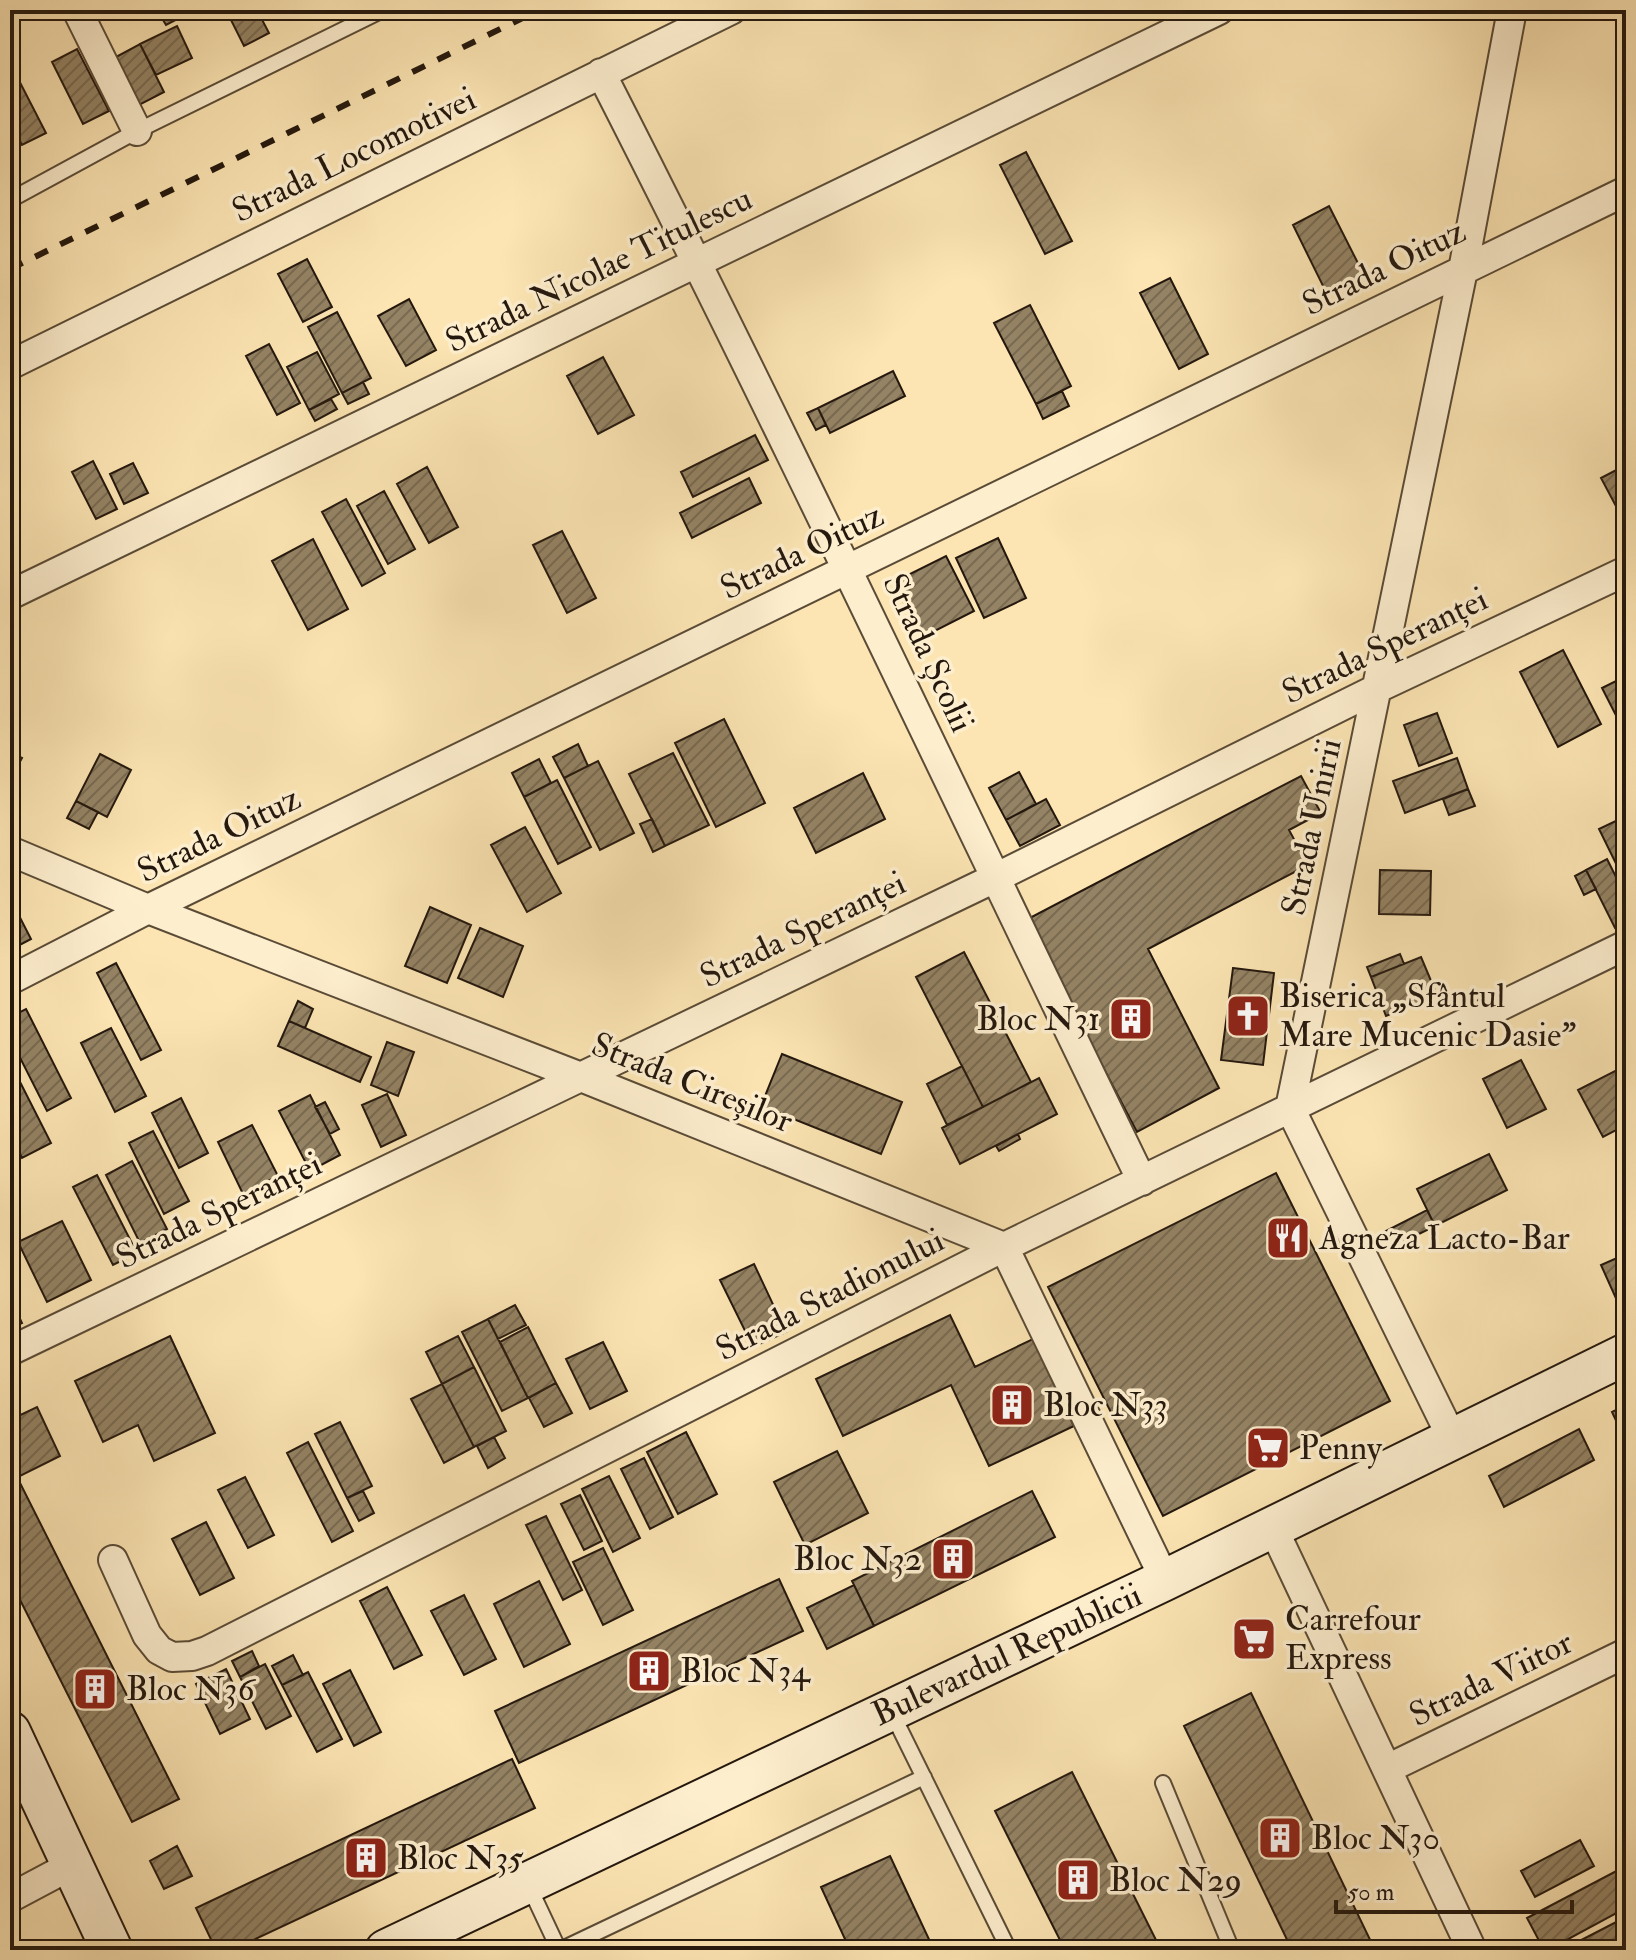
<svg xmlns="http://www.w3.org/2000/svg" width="1636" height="1960" viewBox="0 0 1636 1960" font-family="'IM FELL Double Pica',serif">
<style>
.building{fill:url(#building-hatch);stroke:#24180e;stroke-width:2}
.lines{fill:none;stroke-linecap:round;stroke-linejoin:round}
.service-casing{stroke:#5a4b37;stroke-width:18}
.minor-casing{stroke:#5a4b37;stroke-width:32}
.secondary-casing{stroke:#24180e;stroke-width:44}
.service{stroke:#fdeece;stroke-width:14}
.minor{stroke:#fdeece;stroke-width:28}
.secondary{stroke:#fdeece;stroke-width:40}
.rail{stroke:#24180e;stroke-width:6;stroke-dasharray:14 14;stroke-linecap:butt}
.labels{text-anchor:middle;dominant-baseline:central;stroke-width:7;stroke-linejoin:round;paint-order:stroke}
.street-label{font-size:34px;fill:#24180e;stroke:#fdeece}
.poi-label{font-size:34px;fill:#24180e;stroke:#fdeece;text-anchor:start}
</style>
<defs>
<pattern id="building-hatch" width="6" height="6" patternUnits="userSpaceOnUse" patternTransform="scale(2)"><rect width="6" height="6" fill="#948364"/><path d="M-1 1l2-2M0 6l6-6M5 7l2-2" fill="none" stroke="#796a51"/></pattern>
</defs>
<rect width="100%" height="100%" fill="#fce5b3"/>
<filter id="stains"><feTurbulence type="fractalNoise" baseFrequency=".0025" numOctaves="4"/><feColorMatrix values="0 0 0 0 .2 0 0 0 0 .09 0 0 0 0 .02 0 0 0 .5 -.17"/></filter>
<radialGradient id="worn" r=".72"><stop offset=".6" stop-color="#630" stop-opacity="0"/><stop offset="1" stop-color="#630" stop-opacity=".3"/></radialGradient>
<!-- building -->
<path class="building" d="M157,10H195L166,25Z
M226,10H257L269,33L244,46Z
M177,26L192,58L156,75L140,44Z
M140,44L164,92L139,105L116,57Z
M77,49L109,111L83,124L52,62Z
M10,63L46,133L22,145L10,122Z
M1026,152L1072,241L1045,254L1000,165Z
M1329,206L1364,275L1327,294L1293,225Z
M307,259L332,307L303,322L278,274Z
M1170,278L1208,354L1179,369L1140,293Z
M409,299L436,350L406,366L378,316Z
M1030,305L1071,386L1036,404L994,323Z
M337,312L371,378L342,393L308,327Z
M269,344L300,403L277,415L246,356Z
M317,352L339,394L309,410L287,367Z
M603,357L634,415L598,434L567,376Z
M893,371L905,396L830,433L818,408Z
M363,382L369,394L348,404L342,393Z
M1062,391L1069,406L1043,419L1036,404Z
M331,399L337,409L315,421L309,410Z
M818,408L826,425L816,430L807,413Z
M755,435L768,460L693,497L681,472Z
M93,461L117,509L96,519L72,472Z
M133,463L148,493L124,504L110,474Z
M1626,465V525L1601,478Z
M427,467L458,527L429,543L397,484Z
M749,478L761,503L692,538L680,513Z
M384,491L415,549L388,564L357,506Z
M346,499L385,573L362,586L322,512Z
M562,531L596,598L567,613L533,545Z
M998,538L1026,598L984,618L956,558Z
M313,539L348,609L308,630L272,561Z
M946,556L974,611L921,638L894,582Z
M1563,650L1601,724L1558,747L1520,672Z
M1626,676V735L1602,688Z
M1437,713L1452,753L1419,766L1404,725Z
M724,719L765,803L716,827L675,743Z
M578,744L588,766L564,778L553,757Z
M10,752L22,758L10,780Z
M673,753L709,825L665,846L629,774Z
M100,754L131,770L107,817L76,801Z
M1457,758L1468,789L1405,813L1393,781Z
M539,759L551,783L524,797L512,773Z
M598,761L634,833L600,850L564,778Z
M1019,772L1036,804L1006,820L989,788Z
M863,773L885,819L816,853L794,808Z
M1301,776L1321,813L1289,830L1308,865L1148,949L1219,1088L1137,1132L1026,920Z
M557,780L591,847L558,864L524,797Z
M1626,786V805L1619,790Z
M1468,789L1475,806L1449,815L1443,799Z
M1046,799L1060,825L1020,846L1006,820Z
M76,801L98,812L89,829L67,818Z
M1626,816V884L1599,829Z
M652,819L665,846L653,852L640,824Z
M525,827L561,893L527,912L491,845Z
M1607,859L1626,897V922L1615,928L1586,870Z
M1380,870L1431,871L1430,915L1379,914Z
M1586,870L1596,889L1584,895L1575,876Z
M10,898L31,939L10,950Z
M430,907L471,925L447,983L405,966Z
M480,928L523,946L503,997L458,978Z
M964,952L1031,1082L983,1107L916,977Z
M1400,954L1404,964L1371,977L1367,967Z
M1421,957L1437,995L1386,1016L1371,977Z
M116,963L161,1050L141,1060L97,973Z
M1233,968L1274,973L1263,1065L1221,1060Z
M298,1001L313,1009L305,1028L289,1021Z
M26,1009L71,1098L47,1111L10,1038V1017Z
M289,1021L371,1057L360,1082L278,1046Z
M111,1028L146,1096L115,1112L81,1043Z
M387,1042L414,1052L398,1096L371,1085Z
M782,1054L902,1102L881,1154L761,1106Z
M1521,1060L1546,1109L1507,1128L1483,1079Z
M962,1066L983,1107L947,1125L927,1084Z
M1617,1070L1626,1086V1125L1603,1137L1578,1090Z
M18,1078L51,1143L22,1158L10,1134V1082Z
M1039,1078L1057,1114L960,1164L942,1128Z
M387,1094L406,1135L381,1147L362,1105Z
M310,1095L340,1155L310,1171L279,1111Z
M181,1098L208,1153L179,1168L152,1113Z
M325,1102L339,1129L330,1134L315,1107Z
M252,1125L278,1176L243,1194L218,1142Z
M153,1131L189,1201L164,1214L129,1143Z
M1018,1134L1020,1139L999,1151L996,1146Z
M1489,1154L1507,1190L1435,1226L1417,1189Z
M132,1161L167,1229L140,1243L106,1175Z
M1276,1173L1390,1401L1163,1516L1048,1287Z
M97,1175L137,1253L113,1265L73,1187Z
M1427,1210L1435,1226L1393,1247L1386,1231Z
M62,1221L91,1280L47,1302L18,1242Z
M1626,1254V1312L1623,1314L1601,1265Z
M754,1264L786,1332L753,1347L720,1280Z
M10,1298L22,1323L10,1329Z
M515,1305L526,1325L498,1339L488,1319Z
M950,1315L975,1367L1033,1339L1074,1426L989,1466L951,1385L843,1436L816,1379Z
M488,1319L528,1398L502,1411L462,1332Z
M528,1327L556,1383L528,1398L500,1342Z
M170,1336L215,1433L154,1461L138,1425L103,1442L75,1381Z
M458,1336L474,1367L442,1384L426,1352Z
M603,1342L627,1391L590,1409L566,1359Z
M474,1367L506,1431L474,1447L442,1384Z
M556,1383L572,1413L544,1427L529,1398Z
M442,1384L474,1447L444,1463L411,1399Z
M1626,1405V1442L1612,1412Z
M37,1407L60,1456L10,1481V1420Z
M340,1422L372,1486L347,1498L315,1434Z
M1579,1429L1594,1460L1504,1507L1489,1476Z
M686,1432L717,1494L678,1514L647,1452Z
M494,1437L505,1458L488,1468L477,1446Z
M308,1442L353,1531L332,1542L287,1453Z
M837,1451L868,1513L805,1545L774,1482Z
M644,1458L673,1517L650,1529L621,1469Z
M609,1476L640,1538L613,1552L582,1489Z
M17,1477L179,1799L132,1822L10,1580V1481Z
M245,1477L274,1535L248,1548L218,1490Z
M363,1491L374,1513L359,1521L347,1498Z
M1032,1491L1055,1537L874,1626L852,1581Z
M580,1495L602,1541L584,1550L561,1504Z
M546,1516L582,1590L563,1600L526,1525Z
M206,1522L234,1578L200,1595L172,1539Z
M603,1548L633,1610L603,1625L573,1562Z
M779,1579L803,1631L519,1763L495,1711Z
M539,1581L570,1644L524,1667L494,1604Z
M854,1585L874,1626L827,1649L807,1608Z
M387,1587L422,1655L394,1669L360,1601Z
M464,1595L496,1659L464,1675L431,1611Z
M252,1651L259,1666L240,1677L232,1661Z
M293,1655L303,1675L282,1685L272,1666Z
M265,1664L291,1716L266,1729L240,1677Z
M226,1669L250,1719L220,1734L196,1684Z
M350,1670L381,1732L354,1746L323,1684Z
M308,1672L342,1739L317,1752L282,1685Z
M1251,1693L1375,1950H1292L1184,1726Z
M512,1759L535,1808L232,1950H216L196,1908Z
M1072,1772L1161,1950H1065L995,1811Z
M1580,1840L1594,1866L1535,1897L1521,1871Z
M177,1846L192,1876L164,1889L150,1861Z
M890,1856L934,1950H850L821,1887Z
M1626,1866V1908L1548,1950H1544L1527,1918Z
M1626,1917V1950H1562Z
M715,1942L719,1950H698Z"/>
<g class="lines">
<!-- service casing -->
<g class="service-casing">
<path id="service" d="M10,200L137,131L383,10
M892,1713L1009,1950
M1163,1783L1232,1950
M528,1884L559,1950
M560,1950L924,1777"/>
</g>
<!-- minor casing -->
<g class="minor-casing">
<path id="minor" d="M77,10L137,131
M601,73C788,439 962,811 1142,1181
M10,365L731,10
M10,595L1219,10
M10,851L148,909L581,1077L1004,1247L1165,1580
M10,980L148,909L1626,191
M10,1351L995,878L1378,688L1626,571
M1453,1440L1290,1108L1463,270L1512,10
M1273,1528L1472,1950
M113,1560L147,1635L159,1650L172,1657L192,1656L207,1651L1004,1247L1626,945
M1387,1769L1626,1653
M10,1898L72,1865"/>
</g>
<!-- secondary casing -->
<g class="secondary-casing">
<path id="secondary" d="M10,1732L112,1950
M386,1950L1165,1580L1626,1354"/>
</g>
<!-- service -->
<use href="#service" class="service"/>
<!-- minor -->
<use href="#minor" class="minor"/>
<!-- secondary -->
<use href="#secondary" class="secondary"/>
<!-- rail -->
<path class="rail" d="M10,269L539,10"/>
</g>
<!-- icons -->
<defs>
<g id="church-square" transform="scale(2.3)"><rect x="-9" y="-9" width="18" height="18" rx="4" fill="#8f2418" stroke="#fdeece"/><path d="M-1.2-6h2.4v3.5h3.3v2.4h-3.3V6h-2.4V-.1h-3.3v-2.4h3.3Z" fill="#fff"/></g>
<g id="building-square" transform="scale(2.3)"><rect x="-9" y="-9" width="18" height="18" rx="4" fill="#8f2418" stroke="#fdeece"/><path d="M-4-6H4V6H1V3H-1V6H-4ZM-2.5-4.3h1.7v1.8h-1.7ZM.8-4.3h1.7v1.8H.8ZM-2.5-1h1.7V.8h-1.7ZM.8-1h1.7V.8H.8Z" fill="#fff"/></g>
<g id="restaurant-square" transform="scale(2.3)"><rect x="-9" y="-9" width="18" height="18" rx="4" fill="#8f2418" stroke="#fdeece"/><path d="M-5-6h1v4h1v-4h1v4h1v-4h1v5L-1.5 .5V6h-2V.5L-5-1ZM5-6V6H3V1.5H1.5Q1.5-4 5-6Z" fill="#fff"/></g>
<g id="supermarket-square" transform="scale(2.3)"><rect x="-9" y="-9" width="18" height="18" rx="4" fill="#8f2418" stroke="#fdeece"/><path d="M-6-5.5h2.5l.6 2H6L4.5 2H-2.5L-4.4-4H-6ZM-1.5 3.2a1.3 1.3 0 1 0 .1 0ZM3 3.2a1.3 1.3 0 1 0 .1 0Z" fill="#fff"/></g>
</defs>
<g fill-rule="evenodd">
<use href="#church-square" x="1248" y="1016"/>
<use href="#building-square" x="1131" y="1019"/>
<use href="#restaurant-square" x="1288" y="1238"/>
<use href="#building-square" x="1012" y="1405"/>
<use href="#supermarket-square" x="1268" y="1448"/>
<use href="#building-square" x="953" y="1559"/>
<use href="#supermarket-square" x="1254" y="1639"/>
<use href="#building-square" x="649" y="1671"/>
<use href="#building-square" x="95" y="1689"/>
<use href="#building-square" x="1280" y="1838"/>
<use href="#building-square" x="366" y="1858"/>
<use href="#building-square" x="1078" y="1880"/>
</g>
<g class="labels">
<!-- street labels -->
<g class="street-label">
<text transform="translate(354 155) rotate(-26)">Strada Locomotivei</text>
<text transform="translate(1384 268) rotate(-26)">Strada Oituz</text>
<text transform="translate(599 270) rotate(-26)">Strada Nicolae Titulescu</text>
<text transform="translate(802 552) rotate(-26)">Strada Oituz</text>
<text transform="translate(1385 646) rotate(-26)">Strada Speranței</text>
<text transform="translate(928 653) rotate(65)">Strada Școlii</text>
<text transform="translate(1312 827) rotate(-78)">Strada Unirii</text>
<text transform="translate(219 835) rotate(-26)">Strada Oituz</text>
<text transform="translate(803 930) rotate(-26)">Strada Speranței</text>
<text transform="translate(692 1083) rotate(22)">Strada Cireșilor</text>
<text transform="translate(219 1211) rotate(-26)">Strada Speranței</text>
<text transform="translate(830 1295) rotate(-27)">Strada Stadionului</text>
<text transform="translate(1007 1655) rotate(-25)">Bulevardul Republicii</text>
<text transform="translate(1491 1679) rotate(-26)">Strada Viitor</text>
</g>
<!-- poi labels -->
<g class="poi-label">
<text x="1279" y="996">Biserica „Sfântul<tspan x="1279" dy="39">Mare Mucenic Dasie"</tspan></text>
<text x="1100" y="1019" text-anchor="end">Bloc N31</text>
<text x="1319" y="1238">Agneza Lacto-Bar</text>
<text x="1043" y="1405">Bloc N33</text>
<text x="1299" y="1448">Penny</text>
<text x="922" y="1559" text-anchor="end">Bloc N32</text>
<text x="1285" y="1619">Carrefour<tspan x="1285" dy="39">Express</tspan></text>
<text x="680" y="1671">Bloc N34</text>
<text x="126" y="1689">Bloc N36</text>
<text x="1311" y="1838">Bloc N30</text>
<text x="397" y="1858">Bloc N35</text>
<text x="1109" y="1880">Bloc N29</text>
</g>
</g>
<!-- margin -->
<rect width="1636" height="1960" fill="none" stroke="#fce5b3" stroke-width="40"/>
<rect x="12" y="12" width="1612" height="1936" fill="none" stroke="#24180e" stroke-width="4"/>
<rect x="20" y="20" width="1596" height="1920" fill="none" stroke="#24180e" stroke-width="2"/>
<!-- scale -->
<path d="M1336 1900v12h236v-12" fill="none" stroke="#24180e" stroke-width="4"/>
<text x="1348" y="1900" font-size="24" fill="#24180e" stroke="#fdeece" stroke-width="6" paint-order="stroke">50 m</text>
<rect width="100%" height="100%" filter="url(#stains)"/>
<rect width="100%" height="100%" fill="url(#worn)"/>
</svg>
